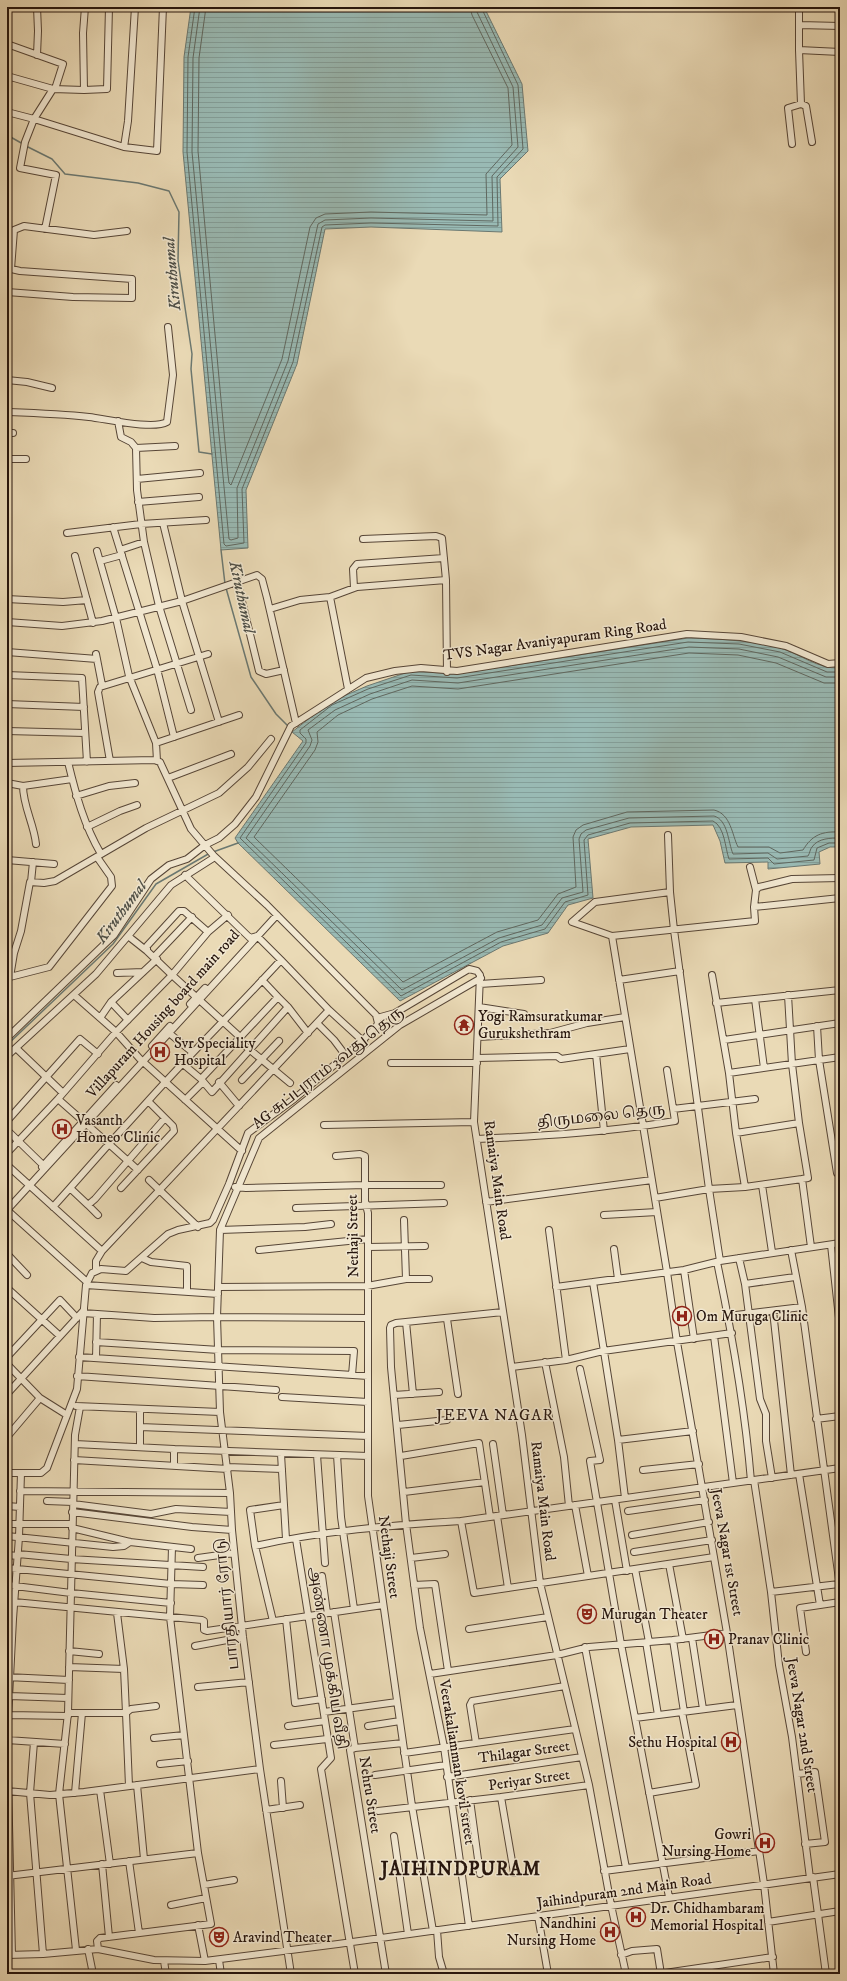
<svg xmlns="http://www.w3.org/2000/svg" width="847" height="1981" viewBox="0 0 847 1981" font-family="'IM FELL DW Pica','Noto Serif Tamil',serif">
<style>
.water{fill:url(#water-rules);stroke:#6b7871}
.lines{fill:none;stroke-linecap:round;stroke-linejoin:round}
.shore{stroke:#606860;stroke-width:1}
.stream{stroke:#6b7871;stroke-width:1.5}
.minor-casing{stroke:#574637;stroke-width:8}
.minor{stroke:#f1e7d0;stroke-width:6}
.labels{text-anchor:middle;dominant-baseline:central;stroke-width:3;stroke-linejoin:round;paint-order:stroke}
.street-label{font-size:15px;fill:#26150d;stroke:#f1e7d0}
.poi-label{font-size:15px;fill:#26150d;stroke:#f1e7d0;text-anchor:start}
.water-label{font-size:16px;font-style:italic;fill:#4e4f47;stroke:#f1e7d0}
.neighbourhood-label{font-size:16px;letter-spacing:1px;fill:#26150d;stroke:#f1e7d0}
.district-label{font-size:19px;font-weight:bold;letter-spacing:1px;fill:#26150d;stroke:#f1e7d0}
</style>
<defs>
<pattern id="water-rules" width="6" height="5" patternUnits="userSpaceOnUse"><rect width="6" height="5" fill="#99bab4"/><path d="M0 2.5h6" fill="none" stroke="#849f9a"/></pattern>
</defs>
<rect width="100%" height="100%" fill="#eadab6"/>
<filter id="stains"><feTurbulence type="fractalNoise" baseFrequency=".005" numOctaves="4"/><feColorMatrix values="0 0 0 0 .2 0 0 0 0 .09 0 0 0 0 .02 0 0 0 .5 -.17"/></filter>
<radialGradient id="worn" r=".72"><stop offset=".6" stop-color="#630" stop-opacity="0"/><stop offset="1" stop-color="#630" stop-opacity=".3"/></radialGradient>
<!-- water -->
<path class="water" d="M191,7H484L522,84L528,151L500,179L502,232L371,227L325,229L297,364L246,490L248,548L221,550L183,152L184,57Z
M688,638C719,639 749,640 780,648C801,654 817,669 840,668V847H830L819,852L820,864L768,869V862L725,863L720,841L713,825L631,827L588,839L593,898L568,905L548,933L503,946L400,1001L238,843L235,838L303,741L292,732L330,702L367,686L411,671L457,674Z"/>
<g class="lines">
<!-- shore -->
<path class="shore" d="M195,7L188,57L187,152L224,544L226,546L244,543L242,489L293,362L322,227L325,225L371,223L498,226L497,177L523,149L518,85L481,7
M200,7L193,58L192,152L229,539L231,540L238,538L237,488L288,361L318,224L325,220L371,218L493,221L492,176L518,147L513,87L477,12L476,7
M206,7L199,58L198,151L228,475L229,483L231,485L282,359L310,227L316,218L325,214L371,212L487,215L486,174L512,145L508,88L472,15L470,7
M840,672H827L780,652L739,644L688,642L457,678L411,675L368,689L332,705L300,730V733L306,739V743L240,838L401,996L501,942L545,929L565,902L588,895L584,840L588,835L630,823L713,821C725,827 725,848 729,859L768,858L774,864L814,860L817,848L829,843H840
M840,677H826L778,657L739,649L689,647L458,683L412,680L370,694L335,710L308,730L312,740L310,746L246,838L402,990L499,938L542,925L562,898L583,892L579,839L581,834L586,830L629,818L714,816C728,820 728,842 733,854L768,853L777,859L808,856C810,853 810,849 812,847C818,838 831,838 840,838
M840,683H824L776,663L738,655L689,653L458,689L412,686L372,699L338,715L317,732L318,742L315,750L254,837L403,982L497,932L538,920L558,894L576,887L573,837L576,830L583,825L627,812L714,810C731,814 732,835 738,847H769L780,853L803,850C812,835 822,831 840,832"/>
<!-- stream -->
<path class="stream" d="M7,135L23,144
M26,146L52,159L65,174L138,183L169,191L179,212L178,261L192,354L191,369L199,452L212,454
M221,550L225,584
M226,588L251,677L276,714L289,727
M213,852L238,843
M7,1045L113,944L156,884L210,853"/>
<!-- minor casing -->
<g class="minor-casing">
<path id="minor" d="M799,7V50L801,104
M799,25L840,26
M7,44L63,64L55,89
M799,50L840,52
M37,55L38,31L37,7
M7,76L53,89
M84,90L107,89L109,7
M7,112L34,119L53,89L84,90L83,33L85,7
M792,144L788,108L801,104L806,106L812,142
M124,147L157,151L163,7
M45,229L56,175L20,168L25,142L34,119L124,147L128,121L135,7
M7,268L20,271L132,279V298L73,297L7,292
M11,269L14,230L24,226L94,235L127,231
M7,380L27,382L52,388
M7,412C34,413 62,414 89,417C107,419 153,430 167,422L173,375L168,327
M118,421L121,437L131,442L136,448L137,490L144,542L159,606L191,710
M7,433H13
M136,448L175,446
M7,459H26
M137,479L200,473
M138,502L199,497
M163,523L182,601L219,722
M113,527L157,669L174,737
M67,533L141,524L206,520
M363,539L436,536L442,538L446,580L447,672
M120,550L144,542
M97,551L116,618L129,676L156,743L157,761
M75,556L93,623
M100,561L122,555
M237,581L259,671L266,674L284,670
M354,588L353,569L357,564L444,558
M330,597L348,689
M7,599L63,602L87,600
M270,609L300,600L330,597L357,587L446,580
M7,622L62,626L102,621L182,601L257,575L262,579L267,598L296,723
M7,652L97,659
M96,654L102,685
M7,675L82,678L87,762
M7,704L84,707
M7,731L85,733
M156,743L239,715
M110,761L98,692L100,687L208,654
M68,762C76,795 84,825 101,854
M7,763L154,760L160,762L191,829L214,856L267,905L376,1015L378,1023L376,1027L359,1044L294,1099L248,1133L229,1184L213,1220L210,1223L178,1230L168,1234L126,1271L101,1269L92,1273L86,1285L77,1389L47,1468L41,1473H7
M168,778L231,754
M7,783L23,786
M76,796L109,786L135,783
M87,827L120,811L137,805
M668,835L670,892
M36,844C34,824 23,806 23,786L72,779
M7,860L54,864
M750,867L756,890
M185,875L250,938L257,936L281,960
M31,882L33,862
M754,907L756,890L759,887L792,879L840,878
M179,911H184L208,932L172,975L147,951V946Z
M208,932L228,915
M128,936L147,951
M612,936L667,1272L677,1342L727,1633L764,1884L774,1974
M154,957L192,917
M117,973L143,972
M712,975L729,1073L736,1133L799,1123L808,1178L802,1179
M7,977H10L14,953L21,931L30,882L44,883L55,881L146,828L219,793L248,767L271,739
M10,977L49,967L112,886L111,877L97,857
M619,980L680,971
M480,984L541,980
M74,995L116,1032L140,1059L242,1151
M788,995L792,1064L799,1123
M755,999L764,1068
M716,1003L840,990
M190,1004L205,988
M288,1007L308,1033
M479,1007L524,1014
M329,1010L364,1042
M100,1018L111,1002
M377,1018L395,1013L469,969L477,971L480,975L474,1122L522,1435L540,1583L589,1785L611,1905L626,1974
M128,1020L111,1002L157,959
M317,1023L334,1040L346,1056
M817,1026L819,1060L837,1173H840
M169,1033L192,1052
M478,1037L550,1033L587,1023L625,1017
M7,1038L114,935L151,879L169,865L187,859L205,845L219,838L235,824L256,797L291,726L366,678L395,671L421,668L457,671L687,634L741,637L786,646L828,664L840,663
M238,1040L290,1083
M724,1040L840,1023
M152,1046L170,1026
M16,1048L63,1093
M596,1054L604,1131
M7,1056L96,974L171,885L215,857
M477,1058L557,1056L561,1059L630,1049
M391,1063H477
M183,1064L201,1079L278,997L262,980
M729,1073L840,1057
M201,1079L212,1092L288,1007L278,997
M242,1080L279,1041
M219,1082L239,1106
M185,1100L202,1083
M148,1101L109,1144L58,1099L116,1032L172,975L240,1037
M673,1109L755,1099
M7,1121L80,1039L98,1054
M324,1125L474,1122
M7,1130L43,1165
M736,1133L745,1187
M477,1139C543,1136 609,1132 675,1121L667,1070
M7,1153L58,1099
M336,1156L360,1154L365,1156V1201L368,1213V1496L412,1806L433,1931
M7,1165L102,1251
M42,1167L116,1085
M149,1180L198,1227
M762,1185L772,1252
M235,1187L246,1188L366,1185H441
M70,1188L109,1144L138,1170
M121,1188L174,1131L173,1126L165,1118
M655,1198L709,1189L745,1187L802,1179L811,1247
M486,1202L652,1180
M88,1205L98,1215
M53,1207L70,1188L88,1205L95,1199L165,1118L148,1101C191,1053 237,1008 281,960L329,1010L102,1251L96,1261V1269
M296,1208L444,1203
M7,1210L277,915
M7,1210L87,1282
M604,1215L657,1212
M404,1220L406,1279
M220,1230L305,1227L331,1224
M549,1230L566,1360
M831,1245L840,1327
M368,1247L425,1246
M614,1249L618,1279
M259,1250L368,1239
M791,1250L802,1307L840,1587
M7,1258L9,1256L27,1275
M142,1258L151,1262L187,1266V1292
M739,1258L745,1284L760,1399L766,1414V1441L772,1478
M720,1261L709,1189L674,930L670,892L595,902L572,922L612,936L755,921L754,907L840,898
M717,1262C732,1334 745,1407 751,1481
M684,1270L694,1339
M745,1284L795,1277
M86,1285L218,1294
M218,1287L367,1286L406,1279H429
M556,1287L593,1282
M7,1288L60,1336
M773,1311L791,1475
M83,1313L154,1318L217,1317L367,1318
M728,1316L802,1307
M447,1319L458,1394
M406,1322L413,1394
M714,1336L733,1483
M96,1342L219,1350L354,1351L352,1375
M7,1357L60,1300L77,1318
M79,1357L368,1376
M96,1358L97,1314
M545,1362L564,1457L569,1506
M7,1364L40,1398L7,1437
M512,1367L566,1360L603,1351L732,1333
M580,1369L600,1460L590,1461L621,1644L669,1897
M77,1376L276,1390
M7,1394L84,1310
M394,1395L439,1392
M282,1397L368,1402
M40,1398L67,1415
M76,1406L220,1412
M816,1419L840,1416
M398,1425L447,1420
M140,1427L368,1436
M618,1440L693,1431
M75,1444L174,1449V1465
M493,1444L503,1515
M140,1447V1409
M174,1449L368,1456
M281,1454L286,1539
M317,1455L325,1563
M337,1455L341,1517L354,1609
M401,1456L479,1443L490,1517
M74,1460L228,1469
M227,1467L282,1469
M643,1470L699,1464
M799,1474L820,1605
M754,1480L771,1592L779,1665L792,1737L810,1878
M20,1491L230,1493
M404,1492L485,1482
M625,1498L618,1440L593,1282L684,1270L720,1261L840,1243
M615,1500L627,1571
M47,1501L73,1502
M73,1504L151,1514L176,1509L231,1512
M575,1505L588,1576L714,1557
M7,1506L20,1507
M628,1511L705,1500
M72,1512L192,1527L232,1530
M497,1516L508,1588
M461,1521L474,1593L588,1576
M7,1524H72
M72,1528L130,1542L191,1549
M632,1535L709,1522
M7,1536L113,1547L124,1546L130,1542
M296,1539L331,1758L321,1769L355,1974
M255,1546L250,1510L284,1505
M634,1552L712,1540
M18,1554L71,1559L203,1567
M7,1555L18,1556
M198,1558L234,1553
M411,1558L445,1554
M669,1564L683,1639
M7,1568L171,1584L203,1585
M635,1569L649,1642
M322,1576L327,1613
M7,1585L71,1593L75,1435L80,1407
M414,1585L435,1584L448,1671
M771,1592L839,1584
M14,1602L202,1620L204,1621V1630L207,1631L383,1605
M334,1612L355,1748L350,1750L386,1974
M117,1613L124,1669L126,1713
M286,1619L295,1703L322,1699
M273,1621L255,1546C322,1531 392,1525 461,1521L840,1468
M469,1629L548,1617
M692,1638L703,1709
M673,1640L684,1712
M646,1642L658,1715
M195,1646L243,1637
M585,1647L626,1868
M69,1651L99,1654
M806,1652L800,1608L840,1602
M69,1667L124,1669
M430,1674L557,1655L589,1647L673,1640L727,1633
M7,1677L69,1680
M198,1687L249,1682
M9,1696L68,1698
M324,1712L397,1702
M68,1713H126L129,1786
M126,1713L131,1709L156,1706
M8,1715L68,1716
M635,1718L737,1705
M288,1726L325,1721
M368,1726L400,1721
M154,1738L184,1735
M7,1740L65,1744
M34,1742L30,1793L43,1954
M476,1743L470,1705L472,1701L565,1686
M274,1745L327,1739
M355,1748L403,1743
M404,1753L575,1729
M160,1764L188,1761
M797,1774L815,1772L825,1842L805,1844
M375,1775L446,1765
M447,1777L582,1757
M281,1781L283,1808
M137,1785L144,1859
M100,1790L110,1864
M7,1791L50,1795L84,1792L260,1769
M75,1793L82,1713
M649,1793L696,1785L682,1712
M501,1797L514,1873
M470,1800L480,1874
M266,1810L300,1805
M378,1811L501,1797L589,1785
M394,1836L408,1934
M129,1861L139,1933
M102,1864L109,1937
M604,1871L759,1851
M7,1876L198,1853
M813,1877L826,1974
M204,1885L234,1880
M171,1905L206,1898
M538,1916L548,1974
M768,1922L840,1911
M198,1925L205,1961
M469,1926L444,1747L420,1628L406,1524L391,1367L390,1328L391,1325L396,1323L503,1312
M437,1930L439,1957L444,1974
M88,1949L93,1974
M98,1949L97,1941L100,1938L211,1924L198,1853L170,1617L172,1547
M76,1950L59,1794L68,1713L71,1593L171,1603
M7,1955L43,1954L98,1949L154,1960L205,1961L338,1944L840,1874
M12,1955L7,1737L13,1619L19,1537L21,1473
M621,1955L632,1951L657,1949L661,1974
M219,1960L221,1974
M164,1961L166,1974
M291,1974L260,1769L243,1637L232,1530L230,1493L220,1412L217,1317L220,1230L259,1138L400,1025L481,978
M658,1974L773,1957"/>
</g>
<!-- minor -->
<use href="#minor" class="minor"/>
</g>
<!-- icons -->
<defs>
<g id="temple-ring" transform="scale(1)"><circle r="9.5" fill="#f1e7d0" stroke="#8f2418" stroke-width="1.5"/><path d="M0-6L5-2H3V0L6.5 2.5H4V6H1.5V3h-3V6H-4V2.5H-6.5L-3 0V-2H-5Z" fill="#8f2418"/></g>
<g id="hospital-ring" transform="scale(1)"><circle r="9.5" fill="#f1e7d0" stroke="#8f2418" stroke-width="1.5"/><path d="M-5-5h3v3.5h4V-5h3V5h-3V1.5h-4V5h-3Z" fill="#8f2418"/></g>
<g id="theatre-ring" transform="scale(1)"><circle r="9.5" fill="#f1e7d0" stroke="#8f2418" stroke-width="1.5"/><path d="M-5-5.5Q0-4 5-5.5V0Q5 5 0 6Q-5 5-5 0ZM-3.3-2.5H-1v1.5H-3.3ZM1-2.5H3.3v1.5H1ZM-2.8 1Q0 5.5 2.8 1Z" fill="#8f2418"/></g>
</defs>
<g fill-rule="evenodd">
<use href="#temple-ring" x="464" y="1025"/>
<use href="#hospital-ring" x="160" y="1052"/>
<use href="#hospital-ring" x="62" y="1129"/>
<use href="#hospital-ring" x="682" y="1316"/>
<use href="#theatre-ring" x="587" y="1614"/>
<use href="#hospital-ring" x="714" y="1639"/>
<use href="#hospital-ring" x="731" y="1742"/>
<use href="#hospital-ring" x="765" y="1843"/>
<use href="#hospital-ring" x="636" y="1917"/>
<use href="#hospital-ring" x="610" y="1932"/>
<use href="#theatre-ring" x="219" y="1937"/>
</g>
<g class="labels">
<!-- street labels -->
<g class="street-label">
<text transform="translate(555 640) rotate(-8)">TVS Nagar Avaniyapuram Ring Road</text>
<text transform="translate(163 1014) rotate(-48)">Villapuram Housing board main road</text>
<text transform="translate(328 1068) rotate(-38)">AG சுப்புராம் 3வது தெரு</text>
<text transform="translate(601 1116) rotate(-6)">திருமலை தெரு</text>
<text transform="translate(497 1180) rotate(82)">Ramaiya Main Road</text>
<text transform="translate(353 1236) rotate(-91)">Nethaji Street</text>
<text transform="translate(543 1501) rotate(83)">Ramaiya Main Road</text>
<text transform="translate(727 1552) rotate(80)">Jeeva Nagar 1st Street</text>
<text transform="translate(389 1557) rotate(82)">Nethaji Street</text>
<text transform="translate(227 1604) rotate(-96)">பாரதியார் ரோடு</text>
<text transform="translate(328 1658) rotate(81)">அண்ணா முக்கிய வீதி</text>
<text transform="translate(802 1725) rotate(81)">Jeeva Nagar 2nd Street</text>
<text transform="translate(524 1752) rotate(-8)">Thilagar Street</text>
<text transform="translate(457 1762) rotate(81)">Veerakaliamman kovil street</text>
<text transform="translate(529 1780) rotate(-8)">Periyar Street</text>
<text transform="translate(370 1795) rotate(81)">Nehru Street</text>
<text transform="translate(624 1891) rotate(-8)">Jaihindpuram 2nd Main Road</text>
</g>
<!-- poi labels -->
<g class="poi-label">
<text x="478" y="1016">Yogi Ramsuratkumar<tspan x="478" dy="17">Gurukshethram</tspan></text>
<text x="174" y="1043">Svr Speciality<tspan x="174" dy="17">Hospital</tspan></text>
<text x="76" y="1120">Vasanth<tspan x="76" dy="17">Homeo Clinic</tspan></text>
<text x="696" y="1316">Om Muruga Clinic</text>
<text x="601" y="1614">Murugan Theater</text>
<text x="728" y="1639">Pranav Clinic</text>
<text x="717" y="1742" text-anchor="end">Sethu Hospital</text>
<text x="751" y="1834" text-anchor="end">Gowri<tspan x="751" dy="17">Nursing Home</tspan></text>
<text x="650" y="1908">Dr. Chidhambaram<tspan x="650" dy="17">Memorial Hospital</tspan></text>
<text x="596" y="1923" text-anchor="end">Nandhini<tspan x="596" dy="17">Nursing Home</tspan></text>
<text x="233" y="1937">Aravind Theater</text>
</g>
<!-- water labels -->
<g class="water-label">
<text transform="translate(172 274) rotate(-95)">Kiruthumal</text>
<text transform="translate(242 597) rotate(78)">Kiruthumal</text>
<text transform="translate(121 912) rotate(-53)">Kiruthumal</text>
</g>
<!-- neighbourhood labels -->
<g class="neighbourhood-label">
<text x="495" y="1415">JEEVA NAGAR</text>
</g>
<!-- district labels -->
<g class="district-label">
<text x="461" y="1869">JAIHINDPURAM</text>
</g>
</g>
<!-- margin -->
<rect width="847" height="1981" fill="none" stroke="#eadab6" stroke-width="24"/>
<rect x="8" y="8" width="831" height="1965" fill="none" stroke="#26150d" stroke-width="2"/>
<rect x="12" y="12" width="823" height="1957" fill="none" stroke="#26150d"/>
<rect width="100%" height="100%" filter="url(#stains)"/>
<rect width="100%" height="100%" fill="url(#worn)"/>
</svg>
